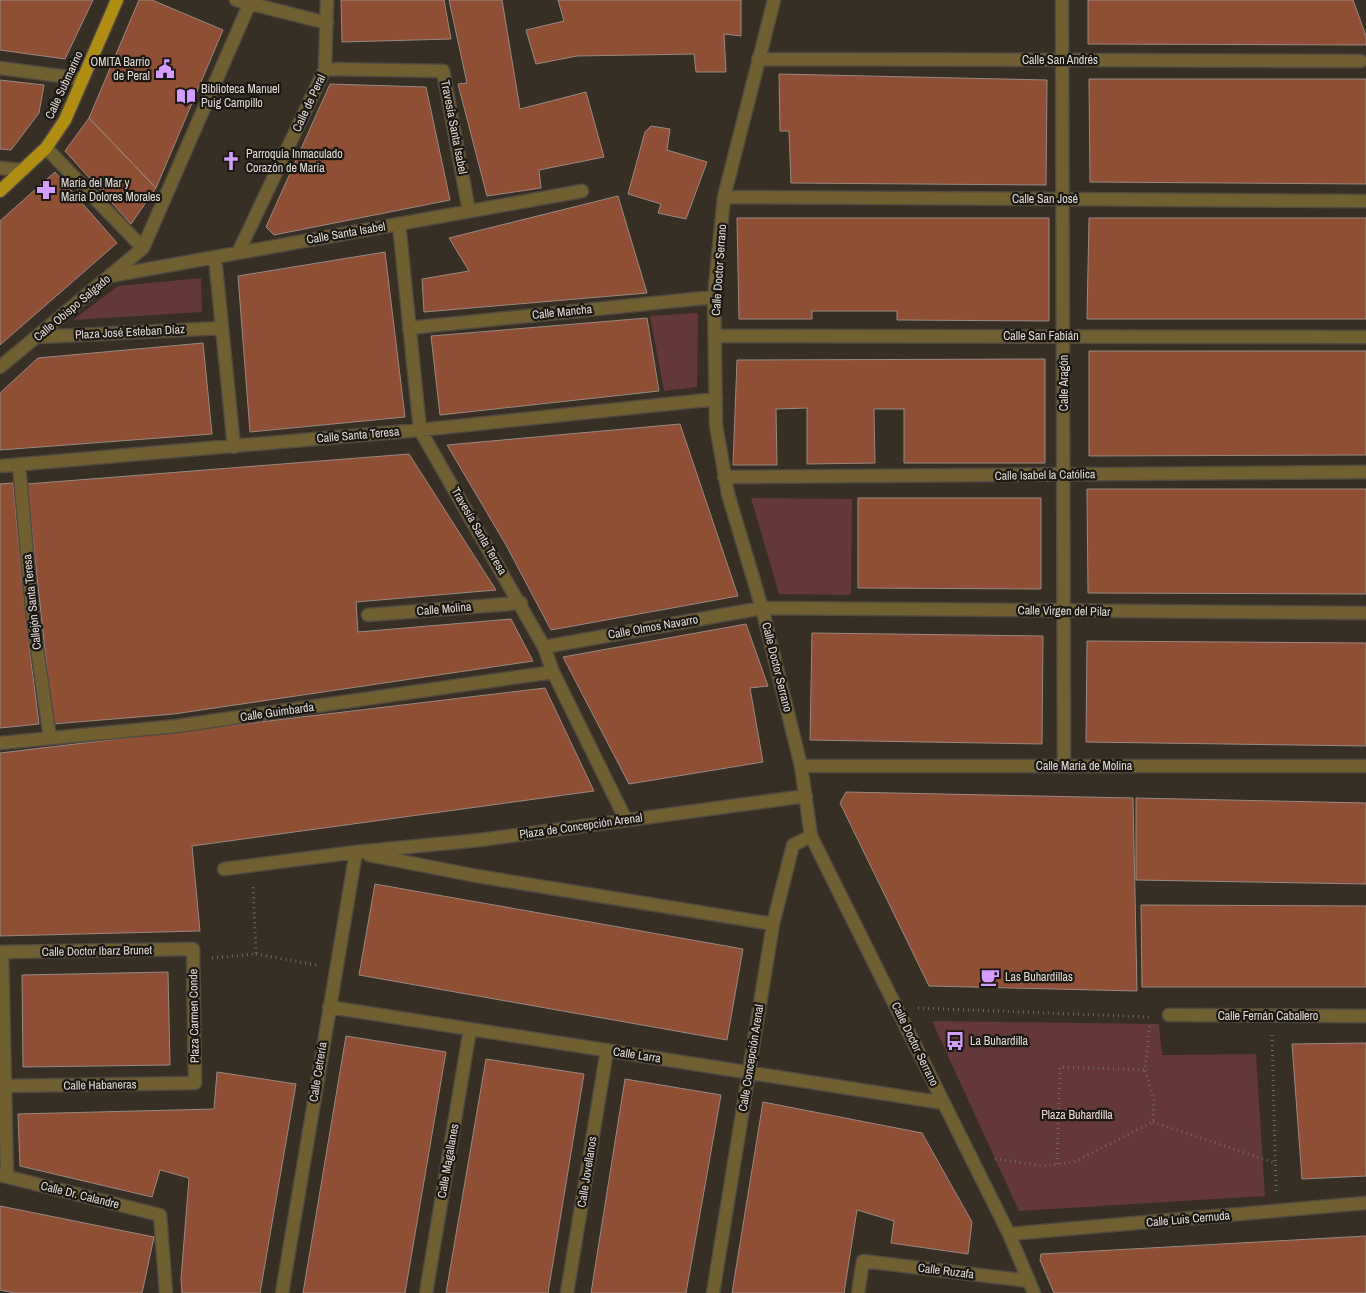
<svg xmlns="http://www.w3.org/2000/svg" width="1366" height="1293" viewBox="0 0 1366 1293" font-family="'Archivo Narrow',sans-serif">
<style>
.green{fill:#643838}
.building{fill:#8e4f34;stroke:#998982}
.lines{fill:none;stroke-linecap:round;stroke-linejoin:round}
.minor-casing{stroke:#524a40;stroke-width:15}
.major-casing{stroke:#524a40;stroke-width:15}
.path{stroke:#70685f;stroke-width:3;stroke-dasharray:1 4;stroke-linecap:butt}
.minor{stroke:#706031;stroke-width:12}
.major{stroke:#b08e14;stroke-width:12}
.labels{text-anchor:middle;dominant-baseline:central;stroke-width:4.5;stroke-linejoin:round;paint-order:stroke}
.street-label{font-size:12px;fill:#e1dad4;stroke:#1b1712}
.poi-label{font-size:12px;fill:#e1dad4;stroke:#1b1712;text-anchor:start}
.park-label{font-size:12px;fill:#f1dbda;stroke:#1b1712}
</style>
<rect width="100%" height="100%" fill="#372e24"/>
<!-- green -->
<path class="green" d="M201,278L202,312L73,320L118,286Z
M698,313L697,387L664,391L650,316Z
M751,498L852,499L851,595L779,594Z
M932,1021L1159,1024L1162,1055L1256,1054L1265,1196L1019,1211Z"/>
<!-- building -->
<path class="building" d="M0,0H93L65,59L0,50Z
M139,0H152L223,30L156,188L89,118Z
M341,0H444L451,39L342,42Z
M449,0H502L520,109L586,92L604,157L539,170L541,188L487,196L458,84L467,83Z
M558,0H741V36L724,34L726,72H696L694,54L577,56L536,64L526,30L564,21Z
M1088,0H1353L1366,36V45L1088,44Z
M779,74L1047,80L1046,185L791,183L789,131H780Z
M1089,79H1366V184L1090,182Z
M0,80L44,85L39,113L11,150L0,149Z
M330,84L426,87L450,200L274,235L266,227Z
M89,118L156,188L131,224L65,151Z
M651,126L670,129L667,150L707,162L686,219L658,213L661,204L628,194L645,132Z
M55,172L117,243L0,345V221Z
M618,196L647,293L424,312L422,279L469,271L449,238Z
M737,218H1049V321L897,320V311H812V319H739Z
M1089,218H1366V319H1087Z
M385,252L405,417L250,432L238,276Z
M647,318L659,391L440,415L431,336Z
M203,343L212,434L0,450V393L38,358Z
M1089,351H1366V455L1089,456Z
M1045,359V463H904V409H874L875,463L807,464V408L776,409L777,465H733L737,360Z
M680,424L738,596L551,630L506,545L447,445Z
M409,454L496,590L356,602L358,632L511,619L533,661L174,714L53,724L27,484Z
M13,483L26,621L39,724L0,728V484Z
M1087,489H1366V594L1088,593Z
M858,498H1041V589L858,588Z
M746,624L768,686L750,688L763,762L629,784L563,657Z
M812,633L1043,636L1042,744L810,740Z
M1087,641L1366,643V746L1086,742Z
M545,688L594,791L192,846L200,931L0,936V753Z
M846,792L1133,798L1137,991L929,986L840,803Z
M1136,798L1366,803V884L1136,880Z
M375,884L743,949L727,1040L359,975Z
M1141,905L1366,906V987H1142Z
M168,972L170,1065L23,1067L22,975Z
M346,1036L446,1052L405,1293H303Z
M1366,1043V1176L1302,1179L1292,1044Z
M486,1059L584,1074L548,1293H446Z
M217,1072L296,1084L260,1293H182L181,1279L189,1178L160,1170L152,1197L20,1166L18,1114L214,1109Z
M625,1079L721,1095L686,1293H591Z
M763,1102L922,1133L972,1222L968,1254L891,1243L894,1221L857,1210L844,1293H732Z
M0,1206L154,1237L142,1293H14L0,1290Z
M1366,1236V1293H1054L1040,1260L1041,1254Z"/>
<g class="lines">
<!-- minor casing -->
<g class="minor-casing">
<path id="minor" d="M236,0L327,23
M774,0L724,197L714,297L716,425L728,494L762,608L801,766L811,836L1009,1234L1034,1293
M1062,0L1064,766
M758,59L1361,61
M0,68L83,79
M325,69L443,71L469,211
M46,148L143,248
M0,168L23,170
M724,197L1366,201
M399,224L420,430L544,647L553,672L626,820
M238,253L325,69L327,0
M215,257L234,447
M110,276L582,191
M409,328L714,297
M716,336L1366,337
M38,337L222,328
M0,367L143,248L249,5
M19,465L33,621L50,738
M0,466L420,430L716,399
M724,477L1366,472
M368,615L521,603
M544,647L762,608L1366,613
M0,743L177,726L553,672
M801,766H1366
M369,855L477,876L773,924
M224,869L356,852L480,840L806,796
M0,952L193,949L195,1083L5,1086
M2,952L7,1177
M329,1007L944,1103
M1169,1015L1366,1016
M0,1175L160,1215L166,1293
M1009,1234L1366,1203
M282,1293L356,852
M426,1293L470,1029
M567,1293L607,1050
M713,1293L773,924L793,845L811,836
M858,1293L863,1261L1029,1281"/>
</g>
<!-- major casing -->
<g class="major-casing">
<path id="major" d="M0,191L46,148L65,120L117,0"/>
</g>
<!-- path -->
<path class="path" d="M256,954L317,965
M212,958L256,954L253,885
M918,1008L1150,1017
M1272,1035L1276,1191
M1153,1122L1275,1163
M995,1159L1044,1166L1074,1162L1153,1122L1154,1100L1145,1070L1150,1023
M1057,1164L1060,1067L1145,1070"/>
<!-- minor -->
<use href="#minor" class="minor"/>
<!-- major -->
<use href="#major" class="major"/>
</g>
<!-- icons -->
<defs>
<g id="civic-bare" transform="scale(1.5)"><path d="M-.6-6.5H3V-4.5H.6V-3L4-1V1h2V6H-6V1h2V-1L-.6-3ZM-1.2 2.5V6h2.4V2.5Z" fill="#d19dfe" stroke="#1b1712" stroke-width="2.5" paint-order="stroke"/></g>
<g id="library-bare" transform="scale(1.5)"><path d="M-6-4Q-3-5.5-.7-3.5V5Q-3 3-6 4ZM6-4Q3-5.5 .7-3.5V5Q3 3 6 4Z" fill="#d19dfe" stroke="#1b1712" stroke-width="2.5" paint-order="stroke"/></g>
<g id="church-bare" transform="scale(1.5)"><path d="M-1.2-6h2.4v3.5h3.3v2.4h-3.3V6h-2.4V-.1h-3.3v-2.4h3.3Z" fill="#d19dfe" stroke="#1b1712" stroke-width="2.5" paint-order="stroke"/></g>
<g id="pharmacy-bare" transform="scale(1.5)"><path d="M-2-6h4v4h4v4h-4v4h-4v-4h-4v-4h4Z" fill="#d19dfe" stroke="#1b1712" stroke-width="2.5" paint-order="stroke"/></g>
<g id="cafe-bare" transform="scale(1.5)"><path d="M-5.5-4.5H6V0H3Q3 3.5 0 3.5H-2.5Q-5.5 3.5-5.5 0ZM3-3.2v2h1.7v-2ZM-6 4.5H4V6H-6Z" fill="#d19dfe" stroke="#1b1712" stroke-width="2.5" paint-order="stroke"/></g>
<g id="bus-bare" transform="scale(1.5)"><path d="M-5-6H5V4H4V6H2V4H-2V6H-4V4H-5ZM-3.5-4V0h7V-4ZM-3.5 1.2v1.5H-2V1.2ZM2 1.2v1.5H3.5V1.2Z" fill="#d19dfe" stroke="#1b1712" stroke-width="2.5" paint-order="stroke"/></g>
</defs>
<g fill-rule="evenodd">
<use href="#civic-bare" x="165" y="69"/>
<use href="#library-bare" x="186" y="96"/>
<use href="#church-bare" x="231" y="161"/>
<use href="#pharmacy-bare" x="46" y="190"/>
<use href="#cafe-bare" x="990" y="977"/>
<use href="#bus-bare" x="955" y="1041"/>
</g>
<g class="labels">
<!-- street labels -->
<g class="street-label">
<text x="1060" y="60">Calle San Andrés</text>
<text transform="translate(64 85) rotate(-65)">Calle Submarino</text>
<text transform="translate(309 103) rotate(-65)">Calle de Peral</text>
<text transform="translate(454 127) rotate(79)">Travesía Santa Isabel</text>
<text x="1045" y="199">Calle San José</text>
<text transform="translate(346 233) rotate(-10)">Calle Santa Isabel</text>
<text transform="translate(719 270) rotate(-86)">Calle Doctor Serrano</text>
<text transform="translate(72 308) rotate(-40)">Calle Obispo Salgado</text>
<text transform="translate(562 312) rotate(-6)">Calle Mancha</text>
<text transform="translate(130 332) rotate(-3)">Plaza José Esteban Díaz</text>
<text x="1041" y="336">Calle San Fabián</text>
<text transform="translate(1064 383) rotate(-90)">Calle Aragón</text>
<text transform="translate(358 435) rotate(-5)">Calle Santa Teresa</text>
<text transform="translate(1045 475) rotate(-1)">Calle Isabel la Católica</text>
<text transform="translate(479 531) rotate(60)">Travesía Santa Teresa</text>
<text transform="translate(32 602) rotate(-96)">Callejón Santa Teresa</text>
<text transform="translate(444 609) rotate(-5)">Calle Molina</text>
<text transform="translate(1064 611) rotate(1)">Calle Virgen del Pilar</text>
<text transform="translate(653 627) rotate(-10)">Calle Olmos Navarro</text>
<text transform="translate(777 667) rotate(76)">Calle Doctor Serrano</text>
<text transform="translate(277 712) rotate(-8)">Calle Guimbarda</text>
<text x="1084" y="766">Calle María de Molina</text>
<text transform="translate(581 826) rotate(-8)">Plaza de Concepción Arenal</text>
<text transform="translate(97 951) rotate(-1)">Calle Doctor Ibarz Brunet</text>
<text transform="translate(194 1016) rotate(-91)">Plaza Carmen Conde</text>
<text x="1268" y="1016">Calle Fernán Caballero</text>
<text transform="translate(915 1044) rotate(64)">Calle Doctor Serrano</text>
<text transform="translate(637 1055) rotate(9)">Calle Larra</text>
<text transform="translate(751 1058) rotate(-81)">Calle Concepción Arenal</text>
<text transform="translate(318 1072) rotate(-81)">Calle Cetrería</text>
<text transform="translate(100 1085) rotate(-1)">Calle Habaneras</text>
<text transform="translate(448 1161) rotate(-80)">Calle Magallanes</text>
<text transform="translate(587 1172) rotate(-81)">Calle Jovellanos</text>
<text transform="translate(80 1195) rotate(14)">Calle Dr. Calandre</text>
<text transform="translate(1188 1219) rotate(-5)">Calle Luis Cernuda</text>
<text transform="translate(946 1271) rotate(7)">Calle Ruzafa</text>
</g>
<!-- poi labels -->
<g class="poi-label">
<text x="150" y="62" text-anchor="end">OMITA Barrio<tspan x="150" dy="14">de Peral</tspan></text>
<text x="201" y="89">Biblioteca Manuel<tspan x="201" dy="14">Puig Campillo</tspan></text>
<text x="246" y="154">Parroquia Inmaculado<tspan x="246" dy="14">Corazón de María</tspan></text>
<text x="61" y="183">María del Mar y<tspan x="61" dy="14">María Dolores Morales</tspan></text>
<text x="1005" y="977">Las Buhardillas</text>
<text x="970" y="1041">La Buhardilla</text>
</g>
<!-- park labels -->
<g class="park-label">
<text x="1077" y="1115">Plaza Buhardilla</text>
</g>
</g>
</svg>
